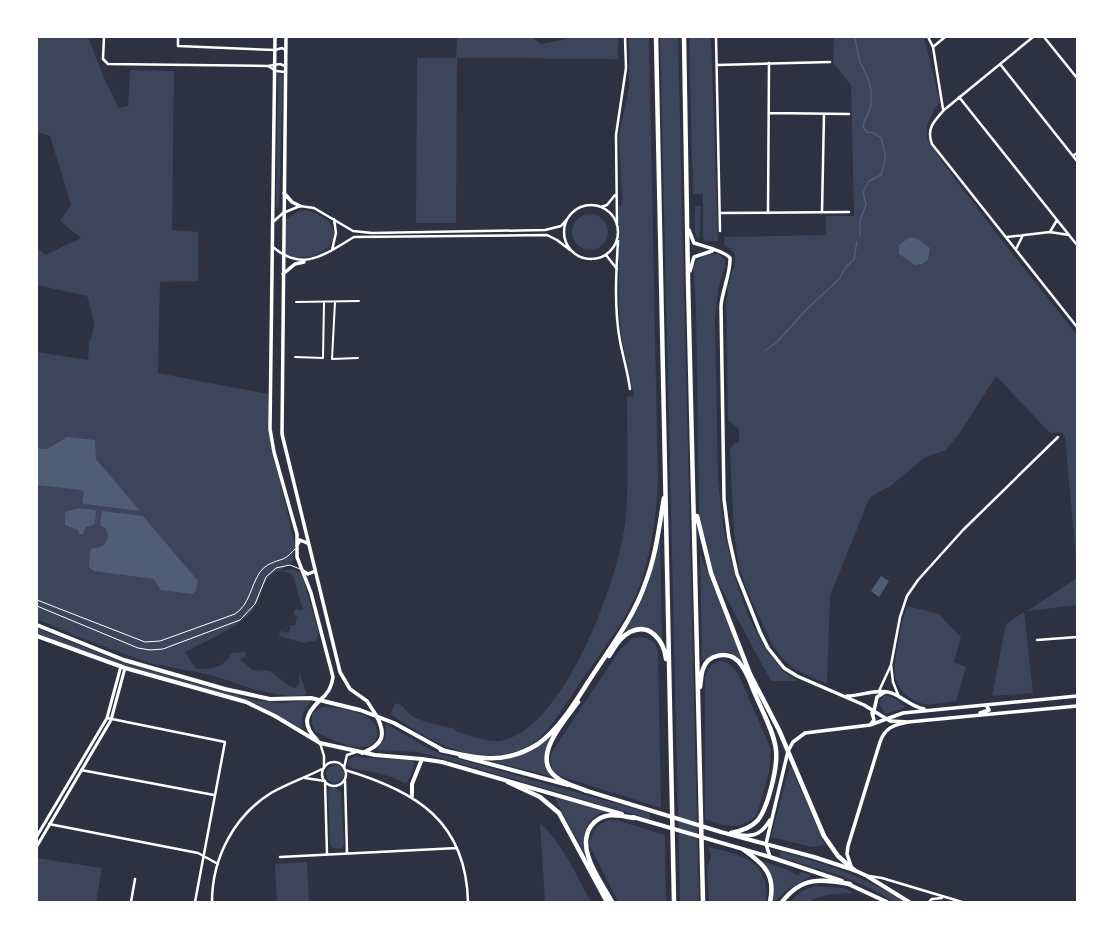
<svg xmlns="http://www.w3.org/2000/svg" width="1114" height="939" viewBox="0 0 1114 939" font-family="'Roboto Condensed',sans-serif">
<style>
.green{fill:#3c4559}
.water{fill:#4f5d75}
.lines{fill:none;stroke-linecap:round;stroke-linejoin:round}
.stream{stroke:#4f5d75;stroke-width:1.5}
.service{stroke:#fff;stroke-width:1}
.pedestrian{stroke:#fff;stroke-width:2}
.minor{stroke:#fff;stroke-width:2.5}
.tertiary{stroke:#fff;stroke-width:3}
.secondary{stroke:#fff;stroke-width:3.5}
.primary{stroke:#fff;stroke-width:4}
.motorway{stroke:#fff;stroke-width:4.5}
</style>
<rect width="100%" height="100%" fill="#2d3142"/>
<!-- green -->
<path class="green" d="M37,37H88L105,80L119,108L128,106L130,70L174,71L172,230L198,232V281L160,282L158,373L268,394L269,430L272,446L295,546L293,561L279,571L293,569L300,573L303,579L319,633L316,641L304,643L279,636L280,631L289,633L291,625H295L297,616L293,615L295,609L303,610L293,576C289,572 282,570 276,572C263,577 262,597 254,608C242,627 205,641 185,652L195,668C209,671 226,667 231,653L246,652L245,658L242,657L241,660L253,670L270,671L291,687L296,688L299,683V672L307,695L289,696L255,690L211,675L149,663L76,636L37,619V352L88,360L89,342L92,336L94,322L87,296L37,285V247L45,255L81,238L60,221L71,205L50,136L37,132Z
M457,37H532L541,44L577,37H618V59L457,58L456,223H416L417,58H456Z
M629,37H649L658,483C656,518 651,552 640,585C627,620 601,652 580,683C567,702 555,723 539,739C531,746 516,752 505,754C462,761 428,739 393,716L391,713L394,705L397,703C403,705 405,711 411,715C423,723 441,725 455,729V731C466,734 489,743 499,741C564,733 622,572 626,515C629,476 627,436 627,397L634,396L622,340L619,313V206H621L622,200L619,134L629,88Z
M660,37H678L699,902H680Z
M689,37H711L718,241H706L703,238V194H693Z
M834,37H924L940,102L934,110L927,126V138L943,163L997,234L1077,335V571L1065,437L1062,432L1050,433L996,376L961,431L946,450L924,458L892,485L870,497L830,596L827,684L794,669L782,658L773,646L751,600L739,568L734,534L730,450L734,444L739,442V429L728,420L726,305L728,287L735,263V254L732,250L724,245L725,237L826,235V216H854L851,85L833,63Z
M278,73L283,76L279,207L276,208Z
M695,206H701L699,240L695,233Z
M305,210C358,222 330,268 285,255L286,219L299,211Z
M572 232a18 18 0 1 1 36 0a18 18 0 1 1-36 0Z
M707,254H719L724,259L726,264L718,289L715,318L718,480L724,531L737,584L749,617L766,650L782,670L797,681H771L714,575L699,514L696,308L693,268L697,260Z
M660,536L662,639C650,623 634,624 620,636L648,583Z
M700,554L745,662L742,663C730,645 717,654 702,660Z
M1077,578V605L1027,611Z
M907,606L939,614L961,637L954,662L966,667L956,701C946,702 935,705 925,704C912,703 897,689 895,676C893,661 902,621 907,606Z
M1024,612L1033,693L992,696L1006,624Z
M37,628L121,662L255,700L283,703L311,700L312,701C303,709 300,717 304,728H301L257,704L122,665L37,633Z
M644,637L654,642L658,650L661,808L563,777L554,772C550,764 549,758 553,750L619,651L632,638Z
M719,661C730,661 735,669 740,678L771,749L769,772L757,815C738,831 726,827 705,819V682C706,671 709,665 719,661Z
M883,696C893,695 898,702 906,707L885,714L879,703Z
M321,707C340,706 388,713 375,742C361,756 331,739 316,732L312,724V714Z
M386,724L428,748L441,754L650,813V819L434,756L416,752L379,750L377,749L385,738Z
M559,726C548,743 537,760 554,777L494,762C527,756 534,747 559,726Z
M354,757L411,760L414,761C414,768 411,779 406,783L382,774L351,768L348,765L349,759Z
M326 774a9 9 0 1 1 18 0a9 9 0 1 1-18 0Z
M790,765L825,845L812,847L771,837Z
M331,788H336L341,792L344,844L342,848L337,849L331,847L330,844L328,791Z
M554,797L608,811C582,817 580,840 588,860Z
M609,820H616L665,835L666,902H618L589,844C594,830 595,825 609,820Z
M540,823C563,844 576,875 591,902H545Z
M710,847C745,857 769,859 766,902H709L707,868L711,855L708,848Z
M780,851C824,864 866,876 904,902H894L872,889L844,877L780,857Z
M37,858L102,868L96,902H37Z
M762,861L788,870L798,876L801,872L810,874V877L788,889L775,902H772L773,884Z
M307,862L309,902H277L275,864Z
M815,886L843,888L854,893L832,894L816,898L809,902H789L802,891Z"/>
<!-- water -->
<path class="water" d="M910,237L918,239L930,248L928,260L922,264L915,265L899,254V245Z
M67,437L95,440L96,459L140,511L85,504L82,503L84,493L82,490L37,485V448L47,449Z
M78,508L95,510L96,512L95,524L86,527L83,534L79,535L78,530L65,525V512Z
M102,511L143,516L198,581L196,591L192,594L161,590L154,579L94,571L89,567L90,551L92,548C104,549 111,540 106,529L100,525Z
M881,576L889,581L879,597L871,591Z"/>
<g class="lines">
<!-- stream -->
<path class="stream" d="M854,37C858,46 857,56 861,64C868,78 873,87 871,103C871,112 864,118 863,127L867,132L873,133L881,138L885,153V160L881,175L869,181L863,192L866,205L860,220V235
M765,351L777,342L806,310L840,278L845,268L854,259L857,242"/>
<!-- service -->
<path class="service" d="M37,600L145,642L160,641L235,614C250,604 250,587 260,572C266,564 274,562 283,559C288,557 292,552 295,549
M37,606L138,648L150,650L163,649L240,620L255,604L266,577L276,568L290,565L300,569"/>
<!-- pedestrian -->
<path class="pedestrian" d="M296,302L359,301
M335,302L332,359L358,358
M295,357L323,358L324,302"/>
<!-- minor -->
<path class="minor" d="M104,37L103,59L108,64L268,66L280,64L285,66
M178,37V46L275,50L282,48L285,50
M716,37L720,231
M928,37L933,47L943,109
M1033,37L944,110C934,121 926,129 932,144L1077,327
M1044,37L1077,78
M933,47L945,37
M1000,64L1077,161
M717,65L830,62
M268,66L276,71L285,72
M959,97L1077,245
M769,113L849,114
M1073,156L1077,153
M564 232a27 27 0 1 1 54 0a27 27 0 1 1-54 0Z
M601,207L607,205L615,195
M822,212L824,114
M720,213L849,212
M768,213L769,63
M273,222L283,213L300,206L314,208L353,231L372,233L545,230L561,226L568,218
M617,224L616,135L626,68L625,37
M1050,232L1057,220
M1007,237L1050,232L1069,235
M618,241C616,273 614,309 620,341C623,357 628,373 630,389
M273,247C303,273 325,254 354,237L547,235L557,240L570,250
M1016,249L1023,235
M332,250L336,233L334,219
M606,255L617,269
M1037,640L1077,637
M891,665L893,682L899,697
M879,691L891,665L900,617L907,596L918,580L963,530L1058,437
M107,718L225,742L195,902
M322 774a12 12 0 1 1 24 0a12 12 0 1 1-24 0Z
M344,768L347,755L356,752
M81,770L214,795
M345,770C416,791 466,821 468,902
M305,778L325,781L327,854
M345,780L347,853
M49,824L198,853L218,864
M280,857L457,848
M869,876L882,878L962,902
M131,902L135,879
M212,902C212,858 234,816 271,793C288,783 307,777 324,768V756L320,743
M929,902L932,899L942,898"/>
<!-- tertiary -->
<path class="tertiary" d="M37,836L107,718L121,666
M37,846L111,720L125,668"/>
<!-- secondary -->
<path class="secondary" d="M275,37L270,429L274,452L297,534V557L311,593L333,677C332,686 328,694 320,700
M286,37L282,434L340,672L350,689L367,701L376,715
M284,193L292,202L300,206
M689,230L694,243C703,246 725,251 730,258C731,272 722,291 721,306L724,499L729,538L737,574L760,632L768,648L784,668L797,676L864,705L890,721L908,722
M690,271L694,257L712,251
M283,274L295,264L304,262
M297,545L300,540L307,543
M303,571L308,574L315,571
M847,696C861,696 874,689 888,692C900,694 909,706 924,709
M980,713L989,710L986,705
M873,715L877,697L885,692
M870,725L874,720L872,713
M733,834C751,837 760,837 770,820
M770,857L766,844L788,751L793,742L805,733L870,725L903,713L1077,696
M851,866L847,854L848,846L880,742C885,728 893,725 908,722L1077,706"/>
<!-- primary -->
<path class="primary" d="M37,625L124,660L225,689L270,699L311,698L360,710L394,723L443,750
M37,636L125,668L246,702L275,716L320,743L375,755L422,759L442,762L622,814
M317,740C301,724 306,714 320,700
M362,753C383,745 387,735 376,715
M460,756L568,785
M584,790L721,832L814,857L854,870L867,876L909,902
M412,796V784L422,759
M633,817L770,857L842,881
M848,884L887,902"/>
<!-- motorway -->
<path class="motorway" d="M656,37L674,902
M684,37L688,280L703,902
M697,516L711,573L750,674L779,730L824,836L838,856L854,870
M609,656C615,647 620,637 630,632C650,622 664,641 666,659
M700,687C701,681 701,674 703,669C708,654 727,651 738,661C747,670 751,685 756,696C763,713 774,732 776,750C778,767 768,807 758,820C751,828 741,831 731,833
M578,702C565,720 530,758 556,777C564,784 577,787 587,791
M441,750C463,755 487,762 510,756C519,754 530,749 538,744C562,727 578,697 594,673C613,644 634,616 645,584C656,556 659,527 664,498
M508,782L540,797L559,813L607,902
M744,850C764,864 776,875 770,902
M612,902C601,881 575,849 591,826C602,811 619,815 634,818
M782,902C802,876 821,879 850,884"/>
</g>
<!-- border -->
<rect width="1114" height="939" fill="none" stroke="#ffffff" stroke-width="76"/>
</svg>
